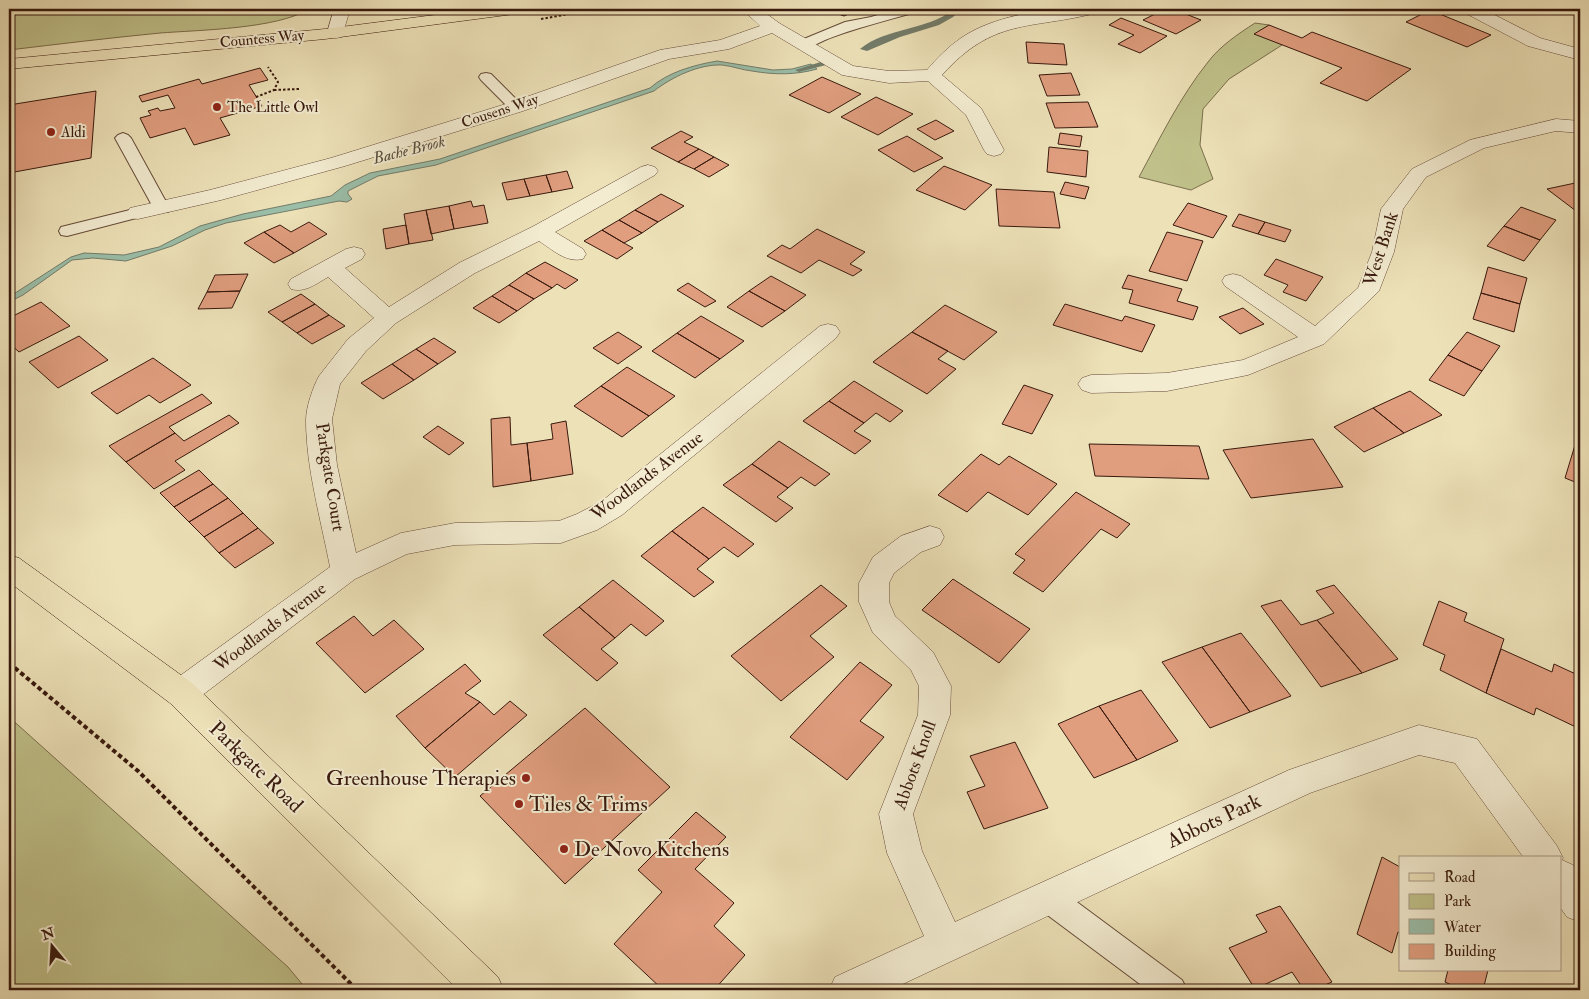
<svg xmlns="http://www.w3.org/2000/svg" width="1589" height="999" viewBox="0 0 1589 999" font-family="'IM FELL Double Pica',serif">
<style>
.green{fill:#c0c18a;stroke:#7c6d4c}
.water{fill:#9abea8;stroke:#737c6a}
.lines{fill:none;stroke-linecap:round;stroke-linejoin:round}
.stream{fill:#737c6a;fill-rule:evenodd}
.building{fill:#e09e7f;stroke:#38190d}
.lane-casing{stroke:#654b38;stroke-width:2}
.street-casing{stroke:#654b38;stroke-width:1}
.primary-casing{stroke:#38190d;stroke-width:1}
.path-far1{stroke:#38190d;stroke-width:2;stroke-dasharray:2.5 2;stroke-linecap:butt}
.path{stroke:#38190d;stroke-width:4;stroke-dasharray:4.5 3;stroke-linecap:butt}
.lane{fill:#f3ecd1;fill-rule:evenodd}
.street{fill:#f3ecd1;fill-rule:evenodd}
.primary{fill:#ede1b8;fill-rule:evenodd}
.poi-dot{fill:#8f2418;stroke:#f3ecd1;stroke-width:2}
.labels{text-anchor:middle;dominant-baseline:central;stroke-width:4;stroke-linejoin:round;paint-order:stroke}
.far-street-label{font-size:15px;fill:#38190d;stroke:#f3ecd1}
.far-poi-label{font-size:15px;fill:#38190d;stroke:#f3ecd1;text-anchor:start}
.far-water-label{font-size:16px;font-style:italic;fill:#554b3c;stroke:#f3ecd1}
.street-label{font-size:18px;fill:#38190d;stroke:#f3ecd1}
.near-street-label{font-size:21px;fill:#38190d;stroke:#f3ecd1}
.near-poi-label{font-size:21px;fill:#38190d;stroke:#f3ecd1;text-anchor:start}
</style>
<rect width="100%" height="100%" fill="#ede1b8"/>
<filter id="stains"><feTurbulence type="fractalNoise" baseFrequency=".004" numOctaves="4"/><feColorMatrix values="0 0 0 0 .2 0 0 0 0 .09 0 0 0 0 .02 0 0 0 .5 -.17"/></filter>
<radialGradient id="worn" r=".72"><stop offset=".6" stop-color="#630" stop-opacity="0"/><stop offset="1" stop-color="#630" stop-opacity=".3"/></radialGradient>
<!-- green -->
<path class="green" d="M9,9H309C277,29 199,30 160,33C109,38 59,44 9,50Z
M1255,23L1269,25L1282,45L1229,79L1203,109L1200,145L1213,179L1191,190L1139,177C1160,138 1180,97 1208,62C1220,46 1238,34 1255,23Z
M9,717L288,967L307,990H9Z"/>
<!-- water -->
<path class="water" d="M717,61L773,70L792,69L811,64L817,69C796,75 775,75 752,71C742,70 732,66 722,65C699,64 672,77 654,91L436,165L378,176L348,191V194L352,199L347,202L339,201L226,223L205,230L172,246L126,261L93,258L72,260L23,295L9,302V297L71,257L84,253L124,255L159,247L200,226L243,214L331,196L345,185L370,173L440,159L650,88C668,72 694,65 717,61Z"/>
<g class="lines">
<!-- stream -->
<path class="stream" d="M954,9H962L953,17L939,25L900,37L867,51L860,49C887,27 927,31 954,9Z
M827,60H830V64L799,72L795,70Z"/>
</g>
<!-- building -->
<path class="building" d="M825,9H860L844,16Z
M1165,9H1173L1201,20L1176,34L1143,20Z
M1430,10L1491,35L1467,47L1406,22Z
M1121,18L1167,36L1140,53L1118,44L1134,35L1109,25Z
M1269,25L1302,38L1312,32L1411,69L1367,101L1320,83L1342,68L1254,34Z
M1026,42L1064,44L1067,65L1028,63Z
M260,68L268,80L249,85L262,106L220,118L230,135L194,145L185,128L150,138L140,118L151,115L148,111L158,108L160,111L175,108L168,95L142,102L139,96L199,79L202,84Z
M1071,73L1080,95L1047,96L1039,75Z
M822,77L861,94L829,113L789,95Z
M96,91L91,158L9,173V105Z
M876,97L913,114L878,135L841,117Z
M1088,102L1098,127L1055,128L1046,103Z
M936,120L954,131L935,140L917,129Z
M681,131L693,137L684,142L699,149L678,162L651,148Z
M1060,133L1082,136L1080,147L1058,144Z
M907,136L943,158L914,172L878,150Z
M1049,147L1088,151L1086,177L1047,172Z
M699,149L714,157L694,169L678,162Z
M714,157L729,165L709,177L694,169Z
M944,166L992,185L965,210L916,190Z
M567,171L573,188L552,192L546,175Z
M546,175L552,192L530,196L524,179Z
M524,179L530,196L507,200L502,183Z
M1065,182L1089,187L1085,199L1060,194Z
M1580,182V214L1547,189Z
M996,189L1054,192L1060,228L999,226Z
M661,194L684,206L658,222L635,210Z
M471,201L473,207L484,205L488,223L454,229L449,206Z
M1188,203L1227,216L1213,238L1173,225Z
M449,206L454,229L431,234L426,210Z
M1521,207L1556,220L1540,240L1504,226Z
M426,210L433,240L409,244L404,214Z
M635,210L658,222L642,233L619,220Z
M1239,214L1265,222L1258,234L1232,226Z
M619,220L642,233L624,243L602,230Z
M309,222L327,234L294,253L264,232L280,225L291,232Z
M1265,222L1291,230L1285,242L1258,234Z
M406,225L409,244L386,249L383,229Z
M1504,226L1540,240L1524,261L1487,246Z
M817,229L865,252L850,264L862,270L853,276L819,260L801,273L767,256L782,245L790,249Z
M602,230L624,243L633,248L617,259L584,241Z
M264,232L294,253L274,263L244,243Z
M1167,232L1203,241L1187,281L1149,271Z
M1276,259L1323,277L1306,301L1283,292L1288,285L1264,275Z
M545,262L578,280L565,289L557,284L552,288L526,273Z
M1488,267L1527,278L1520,304L1481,293Z
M526,273L552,288L534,299L509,285Z
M248,274L240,291L207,292L215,275Z
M1128,275L1182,289L1177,301L1198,307L1193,320L1129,303L1133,290L1122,288Z
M771,276L806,295L785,311L749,291Z
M688,283L716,301L705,307L677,290Z
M509,285L534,299L517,311L492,296Z
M240,291L232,308L198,309L207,292Z
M749,291L785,311L762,327L727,307Z
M1481,293L1520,304L1514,332L1473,319Z
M301,294L315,304L282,322L268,312Z
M492,296L517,311L499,323L473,308Z
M41,302L70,326L19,352L9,343V318Z
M315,304L329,315L297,333L282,322Z
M1065,304L1122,321L1125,316L1155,325L1142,352L1053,325Z
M945,305L997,332L964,360L912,332Z
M1243,308L1264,324L1240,334L1219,317Z
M329,315L345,326L312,344L297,333Z
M701,316L744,341L720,359L677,333Z
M618,332L642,347L618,364L593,348Z
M912,332L948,351L938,359L956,369L927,394L873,362Z
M1467,332L1500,346L1482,371L1448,355Z
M677,333L720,359L695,378L652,351Z
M79,336L108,360L58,388L29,362Z
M434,338L456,352L438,364L416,349Z
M416,349L438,364L414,380L392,364Z
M1448,355L1482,371L1464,396L1429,380Z
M153,358L191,385L160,403L149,395L117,414L91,393Z
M392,364L414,380L383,399L361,383Z
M627,367L675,396L649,416L601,386Z
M854,381L903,411L890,422L876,413L864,423L829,401Z
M1024,385L1053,395L1032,434L1002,424Z
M601,386L649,416L622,437L574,406Z
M1410,391L1442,415L1404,433L1373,408Z
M202,394L212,403L169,427L175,433L126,462L109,446Z
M829,401L864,423L854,431L871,441L855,454L803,421Z
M1373,408L1404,433L1364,452L1334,427Z
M229,415L239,423L175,461L185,470L154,489L126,462L175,433L184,441Z
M510,417L511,445L527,443L531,481L493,487L491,419Z
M566,421L573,474L531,481L527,443L553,439L551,424Z
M438,426L464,443L449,455L423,437Z
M1313,439L1343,487L1251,498L1223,450Z
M779,441L830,474L815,486L801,477L788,488L752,464Z
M1089,444L1199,446L1209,479L1095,476Z
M1575,445L1580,447V484L1565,478Z
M981,454L999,465L1009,456L1057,484L1028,515L988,492L967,512L938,495Z
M752,464L788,488L777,497L793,508L776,522L723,485Z
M199,470L213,484L174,507L160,493Z
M213,484L228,498L189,522L174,507Z
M1076,492L1130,524L1117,538L1101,529L1043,592L1013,573L1025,560L1015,554Z
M228,498L243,513L204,537L189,522Z
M703,507L754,544L738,557L724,547L709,559L672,531Z
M243,513L258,528L219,553L204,537Z
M258,528L274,543L235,568L219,553Z
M672,531L709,559L697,569L714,582L694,597L641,556Z
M953,579L1030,629L999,663L922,610Z
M613,580L664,621L646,636L631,624L615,638L579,607Z
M821,585L847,606L810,636L834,657L781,701L731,656Z
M1334,585L1398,659L1362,673L1317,620L1334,613L1316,591Z
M1281,600L1301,625L1317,620L1362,673L1321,687L1261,606Z
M1439,601L1467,613L1464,621L1504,639L1486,693L1440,670L1445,655L1423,645Z
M579,607L615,638L601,649L618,663L597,681L543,635Z
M354,616L373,636L394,620L424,649L365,693L316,643Z
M1241,633L1291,696L1250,712L1202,647Z
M1202,647L1250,712L1210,728L1162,662Z
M1501,649L1552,672L1554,664L1580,676V729L1536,708L1534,715L1486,693Z
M860,662L892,685L860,721L884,737L847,780L790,737Z
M465,664L481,681L465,693L480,702L425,748L396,716Z
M1141,690L1178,741L1137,760L1099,706Z
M510,701L527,715L455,777L425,748L480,702L494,715Z
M1099,706L1137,760L1094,778L1058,724Z
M585,708L670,787L565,884L480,796Z
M1015,742L1048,808L984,829L967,792L985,786L970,756Z
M696,812L726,837L695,869L734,903L714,926L745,955L714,990H663L614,944L662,892L638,870Z
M1382,857L1400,867V933L1398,932L1392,953L1357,934Z
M1280,906L1332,982L1313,990H1304L1292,972L1255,989L1229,948L1267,932L1256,915Z
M1448,970H1488L1483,990H1462L1445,982Z"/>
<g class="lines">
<!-- lane casing -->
<g class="lane-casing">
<path id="lane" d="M898,9H918L916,12C885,21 855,28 825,40C817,44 808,49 799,47L797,44L799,41L845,22L871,17Z
M486,73L491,74L521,104L523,107L521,110H511L481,80L479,77L481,74Z
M123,133L128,135L131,138L170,209L168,212H156L154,209L115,138L118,135Z
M138,208L144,210L146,213L144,216L67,236L61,235L59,231L61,227Z
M1048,884L1058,888L1182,980L1187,990H1148L1038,908L1034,898L1038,888Z"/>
</g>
<!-- street casing -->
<g class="street-casing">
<path id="street" d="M334,9H350L342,37L336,38L330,37L327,33Z
M742,9H760L779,23L853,66L889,71L927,70C937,58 948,47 961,38C996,14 1056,6 1098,9L1096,13C1030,30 994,17 942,75L981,108L1004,150L1001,154L994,156L987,154L984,150L966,115L928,81L889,83L842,75L772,33L729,49L669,59L523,111L345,166L221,200L138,219L130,218L127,213L130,208L210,190L331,158L509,103L660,50L720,40L760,26Z
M1463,9H1483L1540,38L1580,49V60L1528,46L1465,13Z
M1556,119L1580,121V133L1556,131L1484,148L1426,177L1403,209L1394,252L1379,291L1324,344L1248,375L1167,391L1091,393L1082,390L1078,384L1082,378L1091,375L1167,373L1243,360L1298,337L1225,286L1222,281L1225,276L1233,274L1241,276L1315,326L1358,288L1372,252L1381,209L1412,169L1470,140Z
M648,165L655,167L658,171L655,175L555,232L583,249L586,254L583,259C566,263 553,250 539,241L475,273L396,323L366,351L340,384L332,419L337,465L356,553L401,533L455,523L559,521L577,514L602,501L820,326L828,324L836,326L840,332L836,338L622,515L597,530L561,543L455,545L407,554L355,579L192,703L181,707L170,703L165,693L170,683L330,567C321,520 306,468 306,420C306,407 313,387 319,376L348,339L374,318L328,277C316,284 305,293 291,289L288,284L291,279L346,249L354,247L362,249L365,254L362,259L345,268L389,307L459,263L532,227L641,167Z
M930,526L940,529L944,537L940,545L921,552L894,573L889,583V602L895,616L933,652L951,686L950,715L913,814L922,851L955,922L1289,770L1419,725L1477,739L1557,846L1563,858L1562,860L1573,865L1580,875V922L1567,917L1560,907V858H1524L1455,763L1419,755L1310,793L890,990H829L835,977L924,936L887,853L879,814L918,715L919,686L911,670L873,633L859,602V583L873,557L901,536Z"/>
</g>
<!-- primary casing -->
<g class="primary-casing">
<path id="primary" d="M482,9H522L520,13L514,14L325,39L9,69V59L325,29Z
M9,555L19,558L192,683L498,977L504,990H458L170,703L9,582Z"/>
</g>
<!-- path-far1 -->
<path class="path-far1" d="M541,19L597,9
M274,90L299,89
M256,97L274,90L278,82L268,67"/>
<!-- path -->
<path class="path" d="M9,663L138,771L357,990"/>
<!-- lane -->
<use href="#lane" class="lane"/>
<!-- street -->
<use href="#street" class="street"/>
<!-- primary -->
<use href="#primary" class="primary"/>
</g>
<!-- markers -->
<g class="poi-dot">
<circle cx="217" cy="107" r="5"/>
<circle cx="51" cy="132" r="5"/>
<circle cx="526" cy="778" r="5"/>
<circle cx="519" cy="804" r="5"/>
<circle cx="564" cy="849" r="5"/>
</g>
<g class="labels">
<!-- far-street labels -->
<g class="far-street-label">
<text transform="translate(262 39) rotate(-5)">Countess Way</text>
<text transform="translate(500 111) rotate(-18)">Cousens Way</text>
</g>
<!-- far-poi labels -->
<g class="far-poi-label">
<text x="227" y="107">The Little Owl</text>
<text x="61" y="132">Aldi</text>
</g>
<!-- far-water labels -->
<g class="far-water-label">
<text transform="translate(409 150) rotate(-14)">Bache Brook</text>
</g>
<!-- street labels -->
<g class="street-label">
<text transform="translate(1381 249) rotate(-72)">West Bank</text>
<text transform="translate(647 476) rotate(-37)">Woodlands Avenue</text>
<text transform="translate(330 477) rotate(81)">Parkgate Court</text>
<text transform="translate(270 627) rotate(-37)">Woodlands Avenue</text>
<text transform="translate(915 765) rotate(-70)">Abbots Knoll</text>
</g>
<!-- near-street labels -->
<g class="near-street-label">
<text transform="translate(256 767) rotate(44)">Parkgate Road</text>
<text transform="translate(1214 821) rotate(-25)">Abbots Park</text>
</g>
<!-- near-poi labels -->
<g class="near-poi-label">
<text x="516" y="778" text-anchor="end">Greenhouse Therapies</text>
<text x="529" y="804">Tiles &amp; Trims</text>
<text x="574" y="849">De Novo Kitchens</text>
</g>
</g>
<!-- margin -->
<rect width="1589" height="999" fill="none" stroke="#ede1b8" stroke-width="30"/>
<rect x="10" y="10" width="1569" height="979" fill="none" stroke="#38190d" stroke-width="2.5"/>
<rect x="15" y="15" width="1559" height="969" fill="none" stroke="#38190d"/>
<!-- legend -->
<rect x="1399" y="856" width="162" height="115" fill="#f3ecd1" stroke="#a89883"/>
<rect x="1409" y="873" width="25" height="8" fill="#ede1b8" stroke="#a89883"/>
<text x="1444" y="882" font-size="15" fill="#38190d">Road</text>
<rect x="1409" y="894" width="25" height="15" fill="#c0c18a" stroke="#a89883"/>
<text x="1444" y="906" font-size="15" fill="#38190d">Park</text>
<rect x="1409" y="919" width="25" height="15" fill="#9abea8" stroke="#a89883"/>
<text x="1444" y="932" font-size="15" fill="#38190d">Water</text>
<rect x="1409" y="944" width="25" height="15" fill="#e09e7f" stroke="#a89883"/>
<text x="1444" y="956" font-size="15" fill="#38190d">Building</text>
<!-- north arrow -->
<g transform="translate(52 946) rotate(342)" stroke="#f3ecd1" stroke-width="4" paint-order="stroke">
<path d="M0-4L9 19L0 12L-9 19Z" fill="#38190d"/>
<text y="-8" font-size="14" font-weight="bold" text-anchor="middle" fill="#38190d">N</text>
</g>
<rect width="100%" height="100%" filter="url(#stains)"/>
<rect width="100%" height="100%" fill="url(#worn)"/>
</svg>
